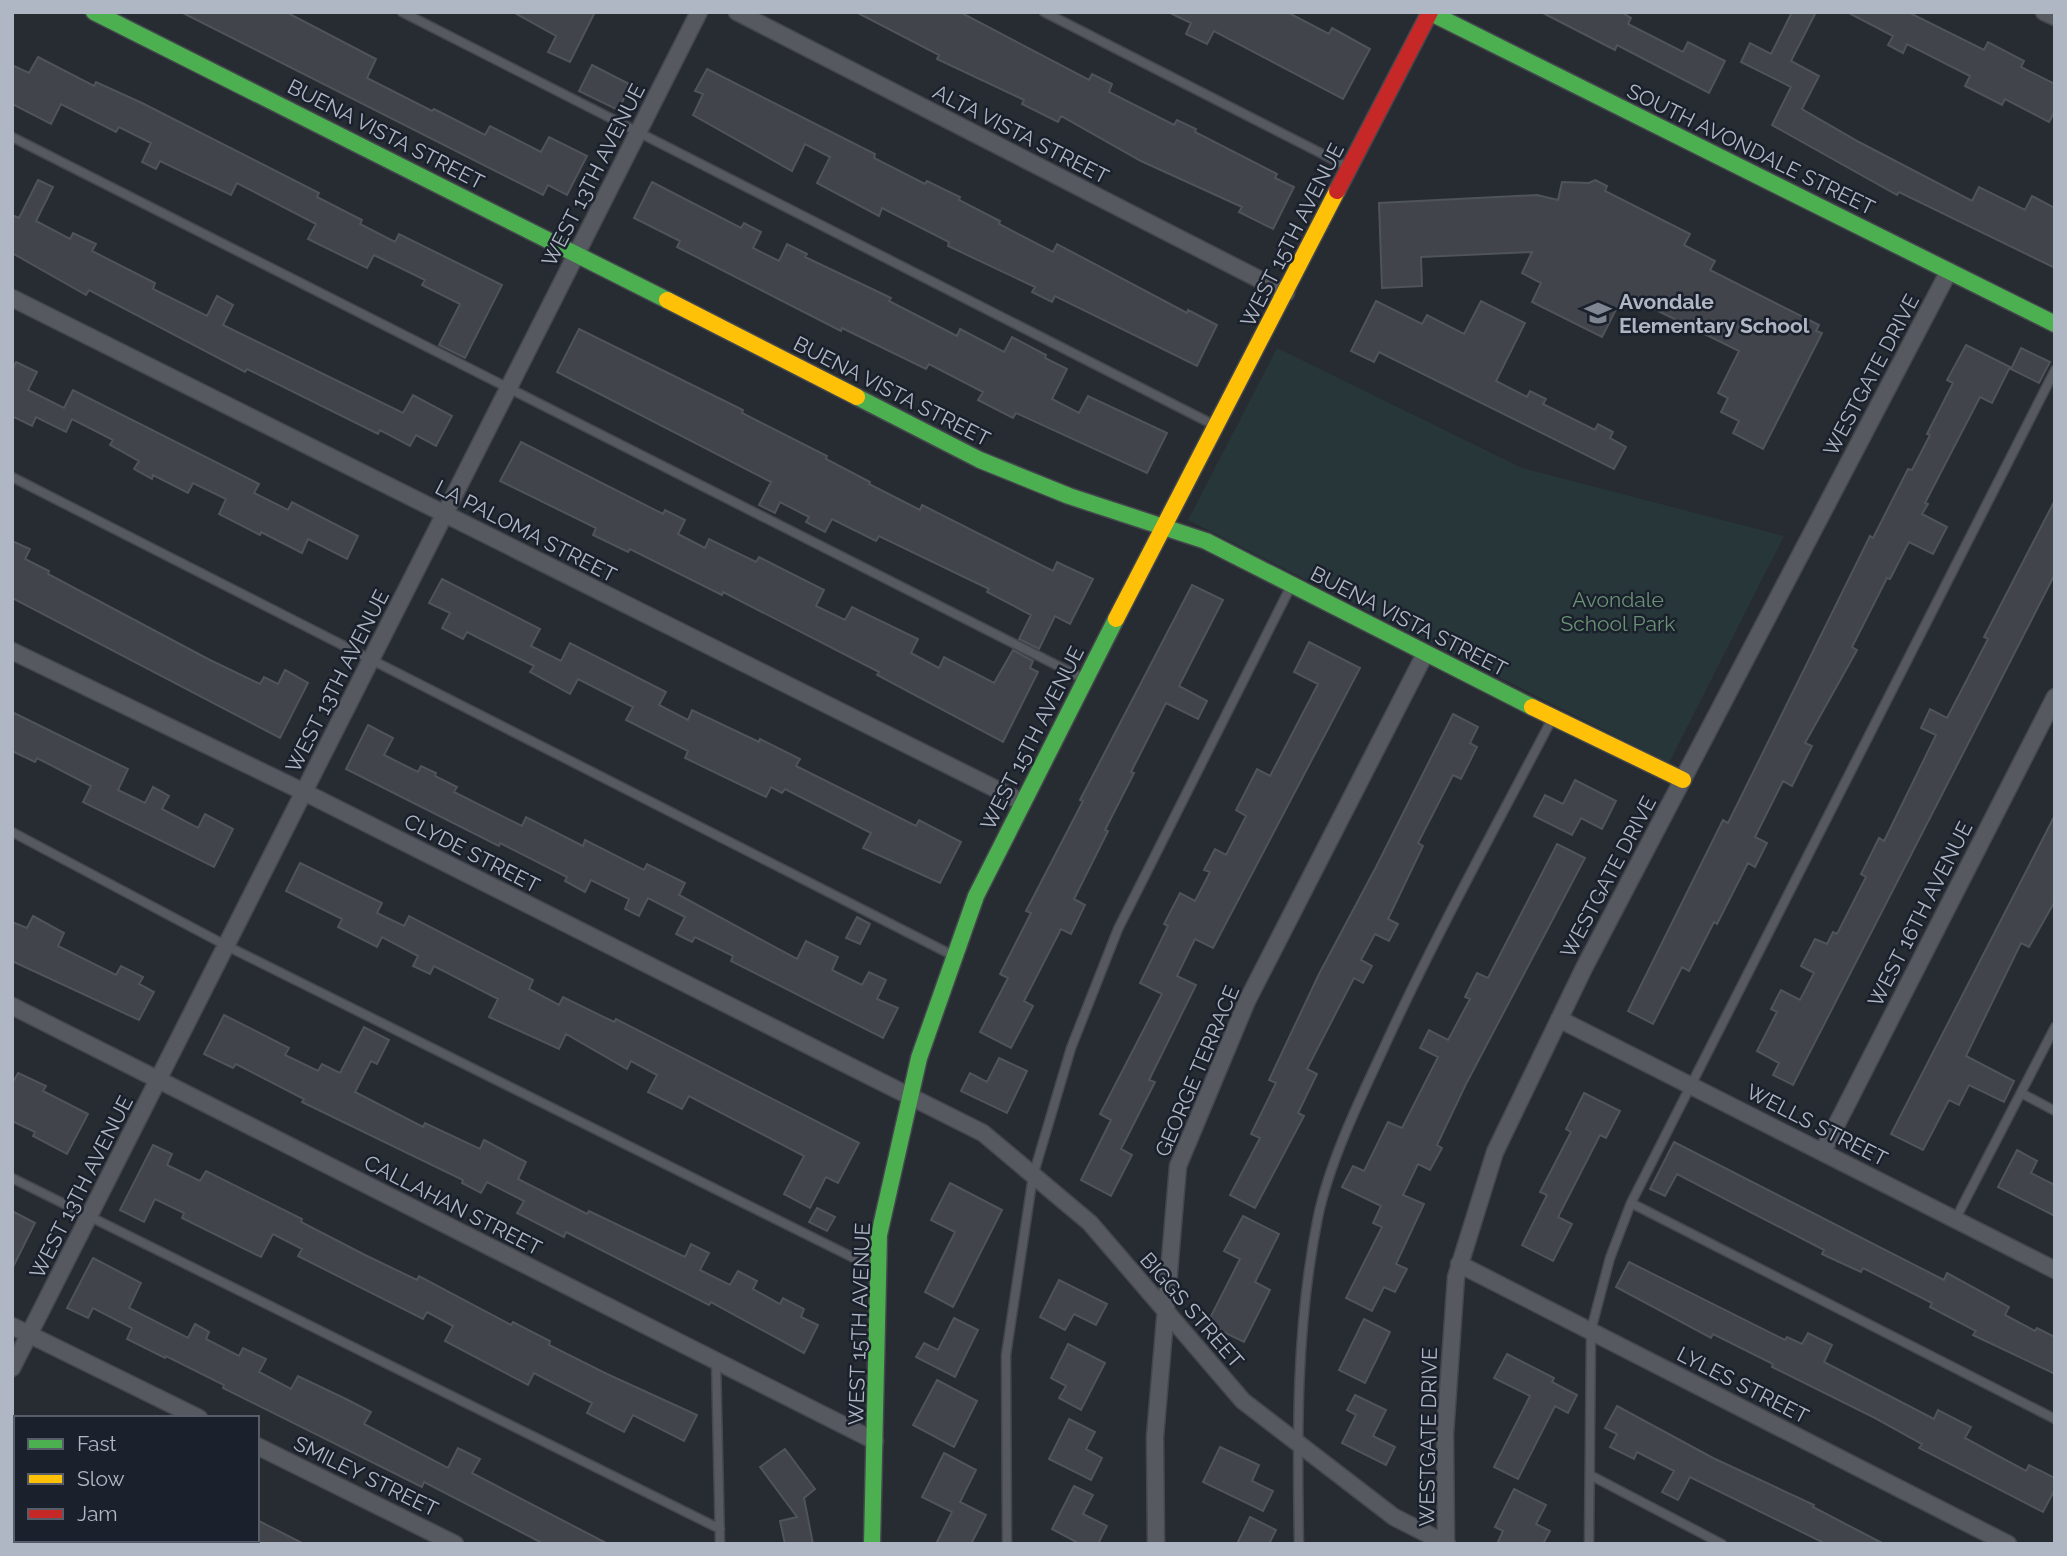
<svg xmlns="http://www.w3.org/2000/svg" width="2067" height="1556" viewBox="0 0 2067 1556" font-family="Raleway,sans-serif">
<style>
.green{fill:#273639}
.building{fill:#41444a;stroke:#4f535a;stroke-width:2}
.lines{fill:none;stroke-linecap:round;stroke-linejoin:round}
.lane-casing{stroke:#44474d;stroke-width:11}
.street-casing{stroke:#44474d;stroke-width:19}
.fast-casing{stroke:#44474d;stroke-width:19}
.slow-casing{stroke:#44474d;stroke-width:19}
.jam-casing{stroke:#44474d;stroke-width:19}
.lane{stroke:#565960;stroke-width:8}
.street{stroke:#565960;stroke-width:16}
.fast{stroke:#4caf50;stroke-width:16}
.slow{stroke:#ffc107;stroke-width:16}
.jam{stroke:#c62828;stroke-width:16}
.labels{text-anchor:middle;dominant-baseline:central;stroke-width:5;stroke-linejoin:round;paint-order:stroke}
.street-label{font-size:21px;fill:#b0b7c4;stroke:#1b212c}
.poi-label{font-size:21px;font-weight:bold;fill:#b0b7c4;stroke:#1b212c;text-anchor:start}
.park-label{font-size:21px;fill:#699275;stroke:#1b212c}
</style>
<rect width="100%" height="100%" fill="#272b32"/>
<!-- green -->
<path class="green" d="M1277,348L1522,468L1784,536L1669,763L1188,520Z"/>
<!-- building -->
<path class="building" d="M181,12H286L376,59L367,78L432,111L434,109L485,135L490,126L541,152L549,137L587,156L567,195L548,185L543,195Z
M513,12H595L570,62L548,52L556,36Z
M856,12H960L1089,80L1092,74L1112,84L1109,92L1174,125L1177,120L1196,129L1195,132L1277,174L1275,178L1294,187L1273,229L1239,212L1242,207L1141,161L1061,116L1058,122L1022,104L1024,100L937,59L939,55Z
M1168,12H1287L1329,34L1332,28L1370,49L1343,99L1214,31L1207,44L1186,34L1191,23Z
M1541,12H1621L1631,18L1628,24L1683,52L1688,42L1725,61L1709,93L1617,45L1615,50Z
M1792,12H1816L1791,61L1819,76L1802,109L1859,142L1972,201L1979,187L2025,210L2032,196L2055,208V268L1899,192L1897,195L1772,125L1791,87L1741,62L1750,43L1771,54Z
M1847,12H1908L1984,50L1988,42L2024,61L2021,67L2055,84V111L2049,122L2005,99L2002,105L1965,86L1970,76L1907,44L1903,53L1888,45L1893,36Z
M38,57L94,86L96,82L142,103L319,193L317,197L362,220L360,224L395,242L399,234L502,285L465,358L439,345L460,304L422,285L425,280L374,255L367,268L308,239L316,224L237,183L231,195L160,161L156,169L142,162L151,143L119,127L116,132L61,104L51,124L12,104V65L29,73Z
M592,65L631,85L618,110L579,91Z
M707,69L875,154L874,158L925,184L927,181L960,197L959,200L1000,221L999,224L1053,252L1057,244L1187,313L1188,310L1217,325L1197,366L1055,296L1052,302L1032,292L1035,287L948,246L949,242L882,208L879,216L817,183L830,157L805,144L792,171L693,115L703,94L695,91Z
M38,180L53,187L36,221L70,239L73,233L96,244L92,251L155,283L153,289L207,316L217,296L233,305L223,325L403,413L413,395L452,416L436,446L416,435L410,446L380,430L378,434L247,369L245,372L89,290L86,295L12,253V215L19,218Z
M1595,180L1607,186L1605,191L1690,234L1684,245L1715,261L1710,270L1819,325L1816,331L1822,333L1763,449L1733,433L1739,421L1721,412L1728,398L1718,393L1739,351L1624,294L1602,337L1532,302L1541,283L1522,273L1532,252L1421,257L1422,286L1382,288L1379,203L1537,195L1558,200L1562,182L1589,183Z
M652,182L741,228L744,223L761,232L753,248L779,261L787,244L807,254L805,257L891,298L889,301L957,336L960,329L1004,352L1012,337L1046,355L1045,358L1067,369L1052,399L1079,413L1088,396L1167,433L1147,473L1016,413L1013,418L978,400L983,392L929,364L926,369L842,328L841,331L677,247L680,241L634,218Z
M1376,301L1422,324L1427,315L1464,334L1481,301L1525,323L1496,381L1527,397L1530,391L1546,399L1543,404L1595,430L1598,424L1613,432L1610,438L1626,447L1614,469L1379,352L1374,362L1351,351Z
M579,329L743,410L742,413L827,456L826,459L870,482L869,484L920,510L922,505L1053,571L1057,562L1093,579L1070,624L1055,616L1039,649L1019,639L1031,615L987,592L989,589L879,536L876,541L832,519L825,532L806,522L809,517L780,502L775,513L759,505L771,482L557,372Z
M1966,345L2010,367L1992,403L1980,397L1925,503L1928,504L1922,514L1947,527L1933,554L1909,542L1890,579L1887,578L1852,647L1857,650L1805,743L1812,746L1792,786L1783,781L1755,837L1767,843L1755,867L1748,863L1717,924L1714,922L1689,971L1682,967L1653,1024L1628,1011L1723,820L1728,823L1870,536L1873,538L1908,469L1912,470L1930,435L1927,434L1953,383L1947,380Z
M2021,348L2050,362L2039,383L2011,369Z
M16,362L37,372L28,390L64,408L73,390L259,484L254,493L288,510L292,502L358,536L347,559L308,539L302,553L261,532L260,535L219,514L226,499L193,483L188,493L153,475L152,479L134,469L139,461L110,445L113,440L72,419L66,432L36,417L32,426L14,417L12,420V370Z
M521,442L663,514L665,510L685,520L678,534L705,548L709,539L756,562L759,557L824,590L816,606L845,620L852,607L918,639L911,653L939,668L944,657L994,683L1013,650L1033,661L1030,668L1038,672L1003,742L877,675L879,672L723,592L722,595L630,549L628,552L593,535L596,528L500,481Z
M2055,500V574L1793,1085L1773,1075L1779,1063L1757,1051L1777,1012L1771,1009L1781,990L1800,1000L1814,973L1801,966L1815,939L1827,944L1833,932L1837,934L1866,877L1861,874L1879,838L1884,841L1936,735L1921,728L1930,709L1947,718L1988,639L1984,637Z
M12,541L30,549L25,559L49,571L48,574L208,659L260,684L264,677L278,684L285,670L308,683L280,738L12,598Z
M442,579L540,629L531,646L561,661L570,643L666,692L659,705L688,720L692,710L759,742L760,739L800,759L796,766L916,826L919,820L961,842L940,883L863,848L871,833L785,789L782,793L771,787L766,797L685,758L688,751L626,720L633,707L578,679L570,694L530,672L534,666L467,632L463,639L442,628L450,613L429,603Z
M1192,585L1223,600L1179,686L1207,701L1198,719L1166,703L1131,772L1134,773L1105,830L1108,831L1074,899L1085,905L1071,934L1061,929L1024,1001L1033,1006L1011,1048L980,1032L1008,978L1000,974L1031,913L1026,911L1083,801L1080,800Z
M1309,642L1360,668L1213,948L1195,939L1177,976L1196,985L1149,1080L1155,1082L1121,1149L1132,1155L1111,1196L1081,1180L1111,1120L1100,1114L1162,994L1140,983L1168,926L1164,924L1180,893L1195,901L1210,872L1204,870L1215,849L1226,855L1246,816L1236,810L1257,769L1270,776L1318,684L1294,672Z
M12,712L128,769L118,790L145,803L153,787L169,796L162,809L198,828L205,814L233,829L214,867L83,802L91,786L37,758L35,762L12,751Z
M1453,714L1478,727L1470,743L1477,747L1461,779L1453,775L1418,843L1423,846L1388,919L1398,924L1389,941L1375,934L1361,960L1372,966L1363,983L1354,978L1307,1069L1317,1074L1298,1113L1304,1116L1255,1208L1230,1195L1260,1138L1251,1134L1276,1083L1269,1080L1319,974L1376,867Z
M368,725L393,738L384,755L418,772L421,766L436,773L435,776L457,787L454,792L522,826L526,817L583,846L585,840L644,870L647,864L685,883L679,895L797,959L806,941L838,957L832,970L862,985L869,972L886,980L877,999L898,1008L883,1038L731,961L733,956L695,937L692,942L676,934L685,917L648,898L639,916L625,909L629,899L591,880L585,892L565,881L567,877L500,843L499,846L346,769Z
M1575,780L1616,801L1602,829L1581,818L1572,835L1534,816L1545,795L1563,804Z
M2055,815V901L2029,947L2021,943L1966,1056L2014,1081L2004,1102L1969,1085L1959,1105L1949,1100L1923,1150L1891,1134Z
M1557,844L1585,858L1466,1084L1437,1145L1442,1148L1430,1170L1418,1164L1403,1195L1424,1204L1396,1264L1407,1269L1395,1292L1384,1287L1372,1311L1346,1298L1382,1227L1373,1223L1381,1206L1342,1187L1353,1166L1364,1171L1388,1122L1402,1128L1438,1057L1420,1048L1429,1030L1448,1040L1470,999L1465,997L1477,973L1488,978Z
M300,863L382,903L377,913L404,926L409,916L533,980L529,989L559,1005L563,997L614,1022L616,1019L859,1143L838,1183L826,1177L810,1208L784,1194L804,1156L689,1096L682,1109L648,1092L657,1075L631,1061L627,1069L566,1034L559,1049L489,1017L498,999L434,966L430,974L413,966L418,956L382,937L377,947L338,927L342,919L286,891Z
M33,916L64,933L58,946L116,975L121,966L143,977L139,984L154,992L139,1020L12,961V922L27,928Z
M857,917L870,924L860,944L846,938Z
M224,1015L289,1048L285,1055L318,1071L322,1064L340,1073L364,1027L389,1040L377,1064L371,1061L355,1092L423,1127L425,1123L480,1149L484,1140L526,1162L518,1179L587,1214L589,1211L685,1257L691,1244L709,1253L700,1270L730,1285L738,1271L757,1281L753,1289L780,1304L783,1298L804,1309L801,1317L818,1325L804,1353L711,1302L709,1305L566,1232L564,1237L517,1213L524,1201L487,1182L481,1193L462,1183L463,1180L302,1102L304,1099L236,1064L233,1068L204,1054Z
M999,1058L1027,1071L1007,1113L961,1091L970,1073L987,1082Z
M18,1073L46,1086L43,1091L88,1114L67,1154L33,1136L35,1132L12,1121V1084Z
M1584,1093L1620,1111L1606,1138L1600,1135L1558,1217L1572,1224L1553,1261L1522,1245L1547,1195L1540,1192L1571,1132L1566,1129Z
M1674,1142L1944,1280L1947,1273L2009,1307L2005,1315L2035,1331L2037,1328L2055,1337V1374L1973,1335L1976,1331L1930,1307L1932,1303L1863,1268L1861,1272L1837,1261L1822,1254L1824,1250L1677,1174L1665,1196L1650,1189Z
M153,1145L172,1154L167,1165L200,1181L206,1171L302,1219L301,1222L365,1255L417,1280L419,1276L511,1325L513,1322L550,1341L549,1345L607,1374L697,1415L684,1441L633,1415L624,1432L587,1413L592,1403L534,1373L528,1385L445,1341L453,1326L427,1312L423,1319L298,1256L302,1249L273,1234L261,1257L182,1218L184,1213L155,1199L144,1222L120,1210Z
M2017,1150L2037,1161L2031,1173L2055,1185V1216L1998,1187Z
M950,1183L1002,1210L953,1307L925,1292L955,1232L931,1220Z
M817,1208L835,1217L827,1231L809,1222Z
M12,1211L35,1223L12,1269Z
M1243,1216L1279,1234L1255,1282L1270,1290L1244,1342L1207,1324L1240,1259L1224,1251Z
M93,1258L141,1283L129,1308L188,1338L195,1324L209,1332L206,1339L239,1356L243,1348L266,1359L259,1372L291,1389L298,1376L348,1400L371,1412L364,1424L448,1468L458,1448L480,1459L472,1473L608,1544H544L424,1482L422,1487L223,1388L224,1385L166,1356L165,1358L127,1339L132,1328L93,1308L88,1318L67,1308Z
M1629,1262L1785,1340L1787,1337L1802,1344L1808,1333L1832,1345L1824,1362L1934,1419L1938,1410L1971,1427L1965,1438L2026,1471L2029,1465L2055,1478V1489L2043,1512L1919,1448L1922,1444L1875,1418L1772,1367L1773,1364L1713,1334L1711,1338L1616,1287Z
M1059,1280L1107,1304L1096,1325L1074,1314L1065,1330L1040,1317Z
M954,1318L978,1330L955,1377L916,1357L924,1343L938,1350Z
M1364,1319L1390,1332L1365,1383L1339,1370Z
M1068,1344L1105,1363L1081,1410L1059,1398L1066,1386L1051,1378Z
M1507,1354L1554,1378L1552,1382L1577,1395L1568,1413L1555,1406L1518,1479L1494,1467L1530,1396L1494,1378Z
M937,1380L977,1401L954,1447L913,1425Z
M1355,1395L1386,1410L1373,1436L1395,1447L1386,1465L1342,1443L1356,1415L1347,1410Z
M1617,1406L1713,1458L1814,1505L1813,1507L1884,1544H1826L1690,1477L1678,1500L1662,1492L1674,1471L1637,1452L1634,1459L1610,1447L1617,1434L1605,1428Z
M1069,1419L1095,1432L1086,1449L1102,1458L1091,1480L1049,1459Z
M1220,1447L1259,1465L1252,1481L1273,1491L1263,1511L1203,1482Z
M785,1449L815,1489L804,1498L813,1544H785L780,1521L797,1517L760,1467Z
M944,1453L976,1470L960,1502L986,1515L971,1544H936L952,1512L922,1497Z
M1074,1486L1093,1495L1083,1514L1107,1526L1098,1544H1080L1052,1529Z
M1514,1489L1546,1505L1536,1524L1550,1531L1543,1544H1497L1503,1531L1495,1527Z
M1250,1517L1276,1530L1269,1544H1237Z
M257,1520L304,1544H257Z"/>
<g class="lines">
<!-- lane casing -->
<g class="lane-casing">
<path id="lane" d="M402,12L1214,425
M1044,12L1348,167
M12,137L1082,678
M12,477L952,955
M12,832L227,946L876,1269
M2021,1093L2055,1111
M12,1178L720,1529
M1631,1203L2055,1419
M1956,1218L2055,1027
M716,1361L720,1544
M1590,1475L1722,1544
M12,1497L16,1498
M100,1540L107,1544
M1007,1544L1006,1355L1033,1176L1071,1048L1118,929L1291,586
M1299,1544C1297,1434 1296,1325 1318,1217C1329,1164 1358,1103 1381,1054C1433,940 1494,830 1552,719
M1589,1544L1591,1330L1610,1258L1631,1203L2055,370"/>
</g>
<!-- street casing -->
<g class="street-casing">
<path id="street" d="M737,12L1286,293
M2044,12L2055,17
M12,298L1022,802
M12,651L304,792L983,1133L1090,1223L1243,1401L1394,1517L1447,1544
M12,1006L875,1441
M1559,1019L2055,1270
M1823,1151L2055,697
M1459,1264L2008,1544
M12,1326L199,1418
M12,1368L699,12
M257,1446L455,1544
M1156,1544L1155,1437L1178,1166L1247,1001L1425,654
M1446,1544L1445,1434L1456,1277L1495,1152L1584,968L1949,271"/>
</g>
<!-- fast casing -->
<g class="fast-casing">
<path id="fast" d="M94,12L667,300
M1429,12L2055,324
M857,397L980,460L1069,496L1206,541L1532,707
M872,1544L879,1235L919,1058L976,896L1116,619"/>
</g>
<!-- slow casing -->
<g class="slow-casing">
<path id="slow" d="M667,300L857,397
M1116,619L1337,191
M1532,707L1683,780"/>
</g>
<!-- jam casing -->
<g class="jam-casing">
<path id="jam" d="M1337,191L1430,12"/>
</g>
<!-- lane -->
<use href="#lane" class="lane"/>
<!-- street -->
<use href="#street" class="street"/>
<!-- fast -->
<use href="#fast" class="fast"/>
<!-- slow -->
<use href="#slow" class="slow"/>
<!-- jam -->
<use href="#jam" class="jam"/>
</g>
<!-- icons -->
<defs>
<g id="school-bare" transform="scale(2.1)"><path d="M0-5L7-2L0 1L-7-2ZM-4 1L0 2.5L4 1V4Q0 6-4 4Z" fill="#808691" stroke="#1b212c" stroke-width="2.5" paint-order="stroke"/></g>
</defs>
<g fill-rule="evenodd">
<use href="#school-bare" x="1598" y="313"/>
</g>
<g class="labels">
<!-- street labels -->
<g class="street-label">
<text transform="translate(386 134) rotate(27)">BUENA VISTA STREET</text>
<text transform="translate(1021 134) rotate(27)">ALTA VISTA STREET</text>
<text transform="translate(1751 149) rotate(26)">SOUTH AVONDALE STREET</text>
<text transform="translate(593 175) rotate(-63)">WEST 13TH AVENUE</text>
<text transform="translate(1292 235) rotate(-63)">WEST 15TH AVENUE</text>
<text transform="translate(1871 375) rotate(-62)">WESTGATE DRIVE</text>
<text transform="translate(892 391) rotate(27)">BUENA VISTA STREET</text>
<text transform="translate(526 531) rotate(27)">LA PALOMA STREET</text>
<text transform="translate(1409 621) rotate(27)">BUENA VISTA STREET</text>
<text transform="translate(337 681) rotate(-63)">WEST 13TH AVENUE</text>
<text transform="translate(1032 738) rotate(-63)">WEST 15TH AVENUE</text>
<text transform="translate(472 853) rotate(27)">CLYDE STREET</text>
<text transform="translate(1608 877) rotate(-62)">WESTGATE DRIVE</text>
<text transform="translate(1920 914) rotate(-63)">WEST 16TH AVENUE</text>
<text transform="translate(1197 1071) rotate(-67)">GEORGE TERRACE</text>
<text transform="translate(1817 1125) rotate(27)">WELLS STREET</text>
<text transform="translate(81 1187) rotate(-63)">WEST 13TH AVENUE</text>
<text transform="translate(453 1205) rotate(27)">CALLAHAN STREET</text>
<text transform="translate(1192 1310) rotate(49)">BIGGS STREET</text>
<text transform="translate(859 1324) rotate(-88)">WEST 15TH AVENUE</text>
<text transform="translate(1743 1385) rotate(27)">LYLES STREET</text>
<text transform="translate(1428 1437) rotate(-89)">WESTGATE DRIVE</text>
<text transform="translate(366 1476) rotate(26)">SMILEY STREET</text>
</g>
<!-- poi labels -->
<g class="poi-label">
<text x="1619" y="301">Avondale<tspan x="1619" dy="24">Elementary School</tspan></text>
</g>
<!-- park labels -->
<g class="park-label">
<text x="1618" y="599">Avondale<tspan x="1618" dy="24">School Park</tspan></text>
</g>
</g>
<!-- border -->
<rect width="2067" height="1556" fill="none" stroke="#b0b7c4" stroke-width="28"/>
<!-- legend -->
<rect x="14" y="1416" width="245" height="126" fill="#1b212c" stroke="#575d69" stroke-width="2"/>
<rect x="28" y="1439" width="35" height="10" fill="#4caf50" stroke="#575d69" stroke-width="2"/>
<text x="77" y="1451" font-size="21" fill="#b0b7c4">Fast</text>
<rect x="28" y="1474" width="35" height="10" fill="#ffc107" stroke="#575d69" stroke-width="2"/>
<text x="77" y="1486" font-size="21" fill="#b0b7c4">Slow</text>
<rect x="28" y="1509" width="35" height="10" fill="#c62828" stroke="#575d69" stroke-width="2"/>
<text x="77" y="1521" font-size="21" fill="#b0b7c4">Jam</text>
</svg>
